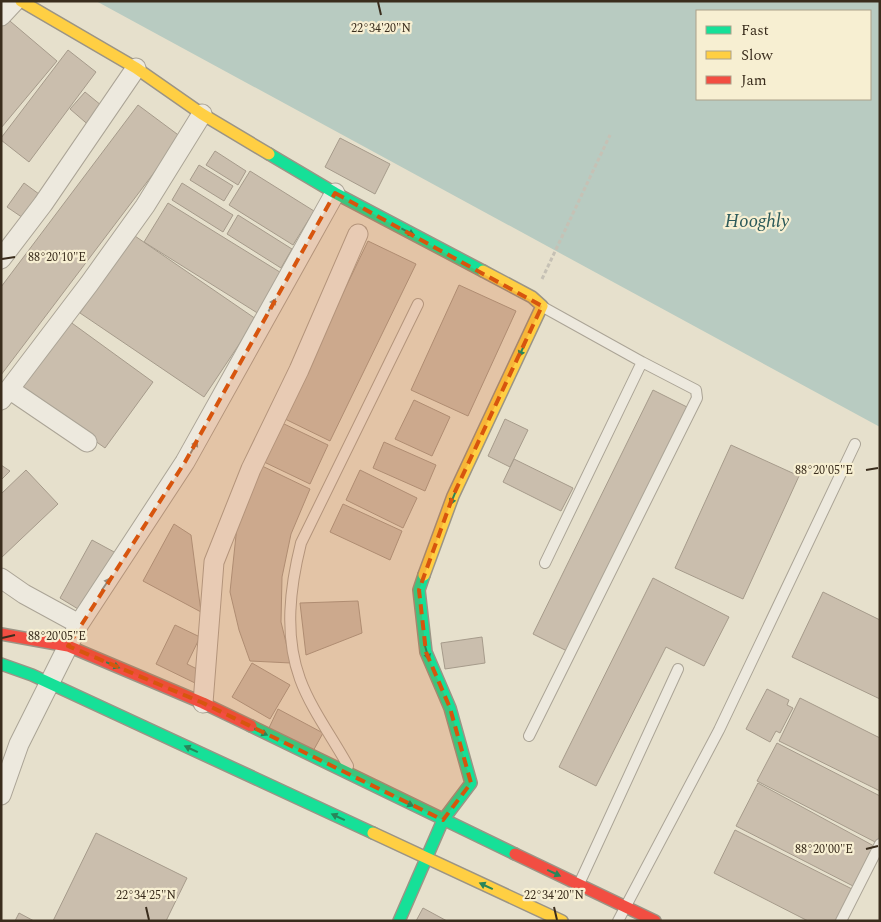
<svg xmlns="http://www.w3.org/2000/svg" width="881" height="922" viewBox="0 0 881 922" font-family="Spectral,serif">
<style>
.water{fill:#b8cbc1;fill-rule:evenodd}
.building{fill:#cabead;stroke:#a69b8b}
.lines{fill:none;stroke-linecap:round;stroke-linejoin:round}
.lane-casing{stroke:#aba496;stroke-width:12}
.street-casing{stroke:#aba496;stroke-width:21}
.fast-casing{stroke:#9b9485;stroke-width:14}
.slow-casing{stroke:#9b9485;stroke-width:14}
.jam-casing{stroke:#9b9485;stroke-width:14}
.path{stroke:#c6c1b5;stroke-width:3;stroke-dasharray:4 2.5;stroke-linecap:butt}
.lane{stroke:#ede9de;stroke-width:10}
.street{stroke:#ede9de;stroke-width:19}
.fast{stroke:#16e098;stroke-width:11}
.slow{stroke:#ffcf43;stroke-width:11}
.jam{stroke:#f24e42;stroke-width:11}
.oneway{fill:#28865a}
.oneway2{fill:#948b7e}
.marked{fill:#d7550e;fill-opacity:0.2;stroke:#d7550e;stroke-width:4;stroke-dasharray:10 6;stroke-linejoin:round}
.ticks{fill:none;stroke:#3a2d1d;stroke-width:2}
.labels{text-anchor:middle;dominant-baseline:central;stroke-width:4.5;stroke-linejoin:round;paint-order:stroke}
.water-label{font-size:19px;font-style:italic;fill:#2c5a5a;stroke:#f7efd2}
.ticks-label{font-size:12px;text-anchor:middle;fill:#3a2d1d;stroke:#f7efd2;stroke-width:4.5;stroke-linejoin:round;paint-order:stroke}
</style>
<rect width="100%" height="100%" fill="#e6e0cc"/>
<!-- water -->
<path class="water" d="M96,1H880V427ZM697,11H870V99H697Z"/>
<!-- building -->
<path class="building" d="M4,16L57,61L1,128V20Z
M68,50L96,72L29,162L1,140V138Z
M85,92L107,110L92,128L70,109Z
M138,105L181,137L1,375V287Z
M340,138L390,164L375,194L325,167Z
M215,151L246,171L238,185L206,165Z
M199,165L233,186L224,201L190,180Z
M250,171L314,211L293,245L229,205Z
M24,183L43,197L26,220L7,207Z
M182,183L233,215L223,232L172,200Z
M168,203L283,274L259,314L144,242Z
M238,215L292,249L281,268L227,234Z
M132,234L256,319L204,397L80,313Z
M368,241L416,264L330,441L283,418Z
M459,285L516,311L468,416L411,390Z
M69,321L153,382L105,448L21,388Z
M653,390L687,407L567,651L533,634Z
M414,400L450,417L432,456L395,439Z
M505,419L528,430L510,467L488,456Z
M280,422L328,445L310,484L262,461Z
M384,442L436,465L425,491L373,468Z
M731,445L799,476L743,599L675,568Z
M514,459L573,488L561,511L503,482Z
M1,465L10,471L1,480Z
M260,465L310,489L291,534L282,577L281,622L291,663L250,661L239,630L230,592L237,526Z
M26,470L58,504L1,558V494Z
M360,470L417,498L403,528L346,500Z
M343,504L402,531L390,560L330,532Z
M174,524L191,535L201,612L143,581Z
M92,540L116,553L83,612L60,598Z
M653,578L729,617L704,666L666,647L596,786L559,767Z
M823,592L880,620V699L792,657Z
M358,601L362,633L306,655L300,603Z
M175,625L200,637L187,664L201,671L195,683L156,664Z
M482,637L485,663L445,669L441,643Z
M252,663L290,685L270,719L232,697Z
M767,689L789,700L787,705L793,708L780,733L776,731L770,742L746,729Z
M800,698L880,738V791L779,741Z
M278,709L323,733L312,753L268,730Z
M777,743L880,796L879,844L757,781Z
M758,783L874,846L853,886L736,826Z
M735,830L852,889L836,921H808L714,873Z
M96,833L187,878L166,921H53Z
M423,908L447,921H416Z
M19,913L34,921H15Z"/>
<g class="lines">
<!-- lane casing -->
<g class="lane-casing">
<path id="lane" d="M543,307L642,362L545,563
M529,736L697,398L696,390L642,362
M348,766C332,737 311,709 300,679C284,635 290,587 301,543L418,304
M579,884L678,669
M618,921L719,730L855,444
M841,921L880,844"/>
</g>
<!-- street casing -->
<g class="street-casing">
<path id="street" d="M1,16L15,1
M1,259L43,204L136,68
M9,389L87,442
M1,400L89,284L145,206L202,114
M1,578L24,594L79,624
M203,703L214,562L251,469L299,370L358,234
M1,795L19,744L79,624L185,462L335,193"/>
</g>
<!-- fast casing -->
<g class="fast-casing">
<path id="fast" d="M269,154L335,193L483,271
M1,664L32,675L373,833
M251,726L515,854
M399,921L443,820L471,783L450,708L426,652L419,590L424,575"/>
</g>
<!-- slow casing -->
<g class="slow-casing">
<path id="slow" d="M21,1L136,68L202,114L269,154
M424,575L453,496L542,306L532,297L483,271
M373,833L562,921"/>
</g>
<!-- jam casing -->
<g class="jam-casing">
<path id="jam" d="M1,634L68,646L203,703L251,726
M515,854L655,921"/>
</g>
<!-- path -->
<path class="path" d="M542,279L610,135"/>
<!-- lane -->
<use href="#lane" class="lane"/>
<!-- street -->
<use href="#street" class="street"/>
<!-- fast -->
<use href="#fast" class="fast"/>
<!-- slow -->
<use href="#slow" class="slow"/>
<!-- jam -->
<use href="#jam" class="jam"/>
</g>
<!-- one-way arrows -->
<defs><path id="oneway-solid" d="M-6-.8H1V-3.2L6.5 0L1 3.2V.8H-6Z" transform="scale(1.25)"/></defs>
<g class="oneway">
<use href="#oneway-solid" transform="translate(408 232) rotate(28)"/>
<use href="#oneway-solid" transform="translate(522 350) rotate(115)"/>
<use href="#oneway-solid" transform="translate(453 498) rotate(112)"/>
<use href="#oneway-solid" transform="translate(427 653) rotate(74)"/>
<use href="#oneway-solid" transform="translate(113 665) rotate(23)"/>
<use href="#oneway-solid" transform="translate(261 732) rotate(26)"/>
<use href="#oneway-solid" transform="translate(191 749) rotate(-155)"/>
<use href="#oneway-solid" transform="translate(407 803) rotate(26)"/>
<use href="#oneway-solid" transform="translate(338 817) rotate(-155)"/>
<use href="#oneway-solid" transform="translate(554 873) rotate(25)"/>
<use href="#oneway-solid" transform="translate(486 886) rotate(-155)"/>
</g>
<g class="oneway2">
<use href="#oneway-solid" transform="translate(272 305) rotate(-61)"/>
<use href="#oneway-solid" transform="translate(194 447) rotate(-61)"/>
<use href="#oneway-solid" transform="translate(106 584) rotate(-56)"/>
</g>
<!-- marked area -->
<path class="marked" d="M335,193L542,306L453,496L419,590L426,652L450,708L471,783L443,820L203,703L68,646L185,462Z"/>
<!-- ticks -->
<path class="ticks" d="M378,2L381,15M2,259L15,257M866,470L878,468M2,638L15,635M866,849L878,846M146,907L149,920M554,907L557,920"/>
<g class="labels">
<!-- water labels -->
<g class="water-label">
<text x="757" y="221">Hooghly</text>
</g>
</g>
<g class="ticks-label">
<text x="381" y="32">22°34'20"N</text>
<text x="57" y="261">88°20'10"E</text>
<text x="824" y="474">88°20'05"E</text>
<text x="57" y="640">88°20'05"E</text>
<text x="824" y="853">88°20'00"E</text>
<text x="146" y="899">22°34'25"N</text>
<text x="554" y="899">22°34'20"N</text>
</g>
<!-- border -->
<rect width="881" height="922" fill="none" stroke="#3a2d1d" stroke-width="5"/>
<!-- legend -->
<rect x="696" y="10" width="175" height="90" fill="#f7efd2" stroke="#aba18a"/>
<rect x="706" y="26" width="25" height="8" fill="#16e098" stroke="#aba18a"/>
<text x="741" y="35" font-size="15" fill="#3a2d1d">Fast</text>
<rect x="706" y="51" width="25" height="8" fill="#ffcf43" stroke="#aba18a"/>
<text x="741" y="60" font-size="15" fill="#3a2d1d">Slow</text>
<rect x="706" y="76" width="25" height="8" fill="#f24e42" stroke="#aba18a"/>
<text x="741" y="85" font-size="15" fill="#3a2d1d">Jam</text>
</svg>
